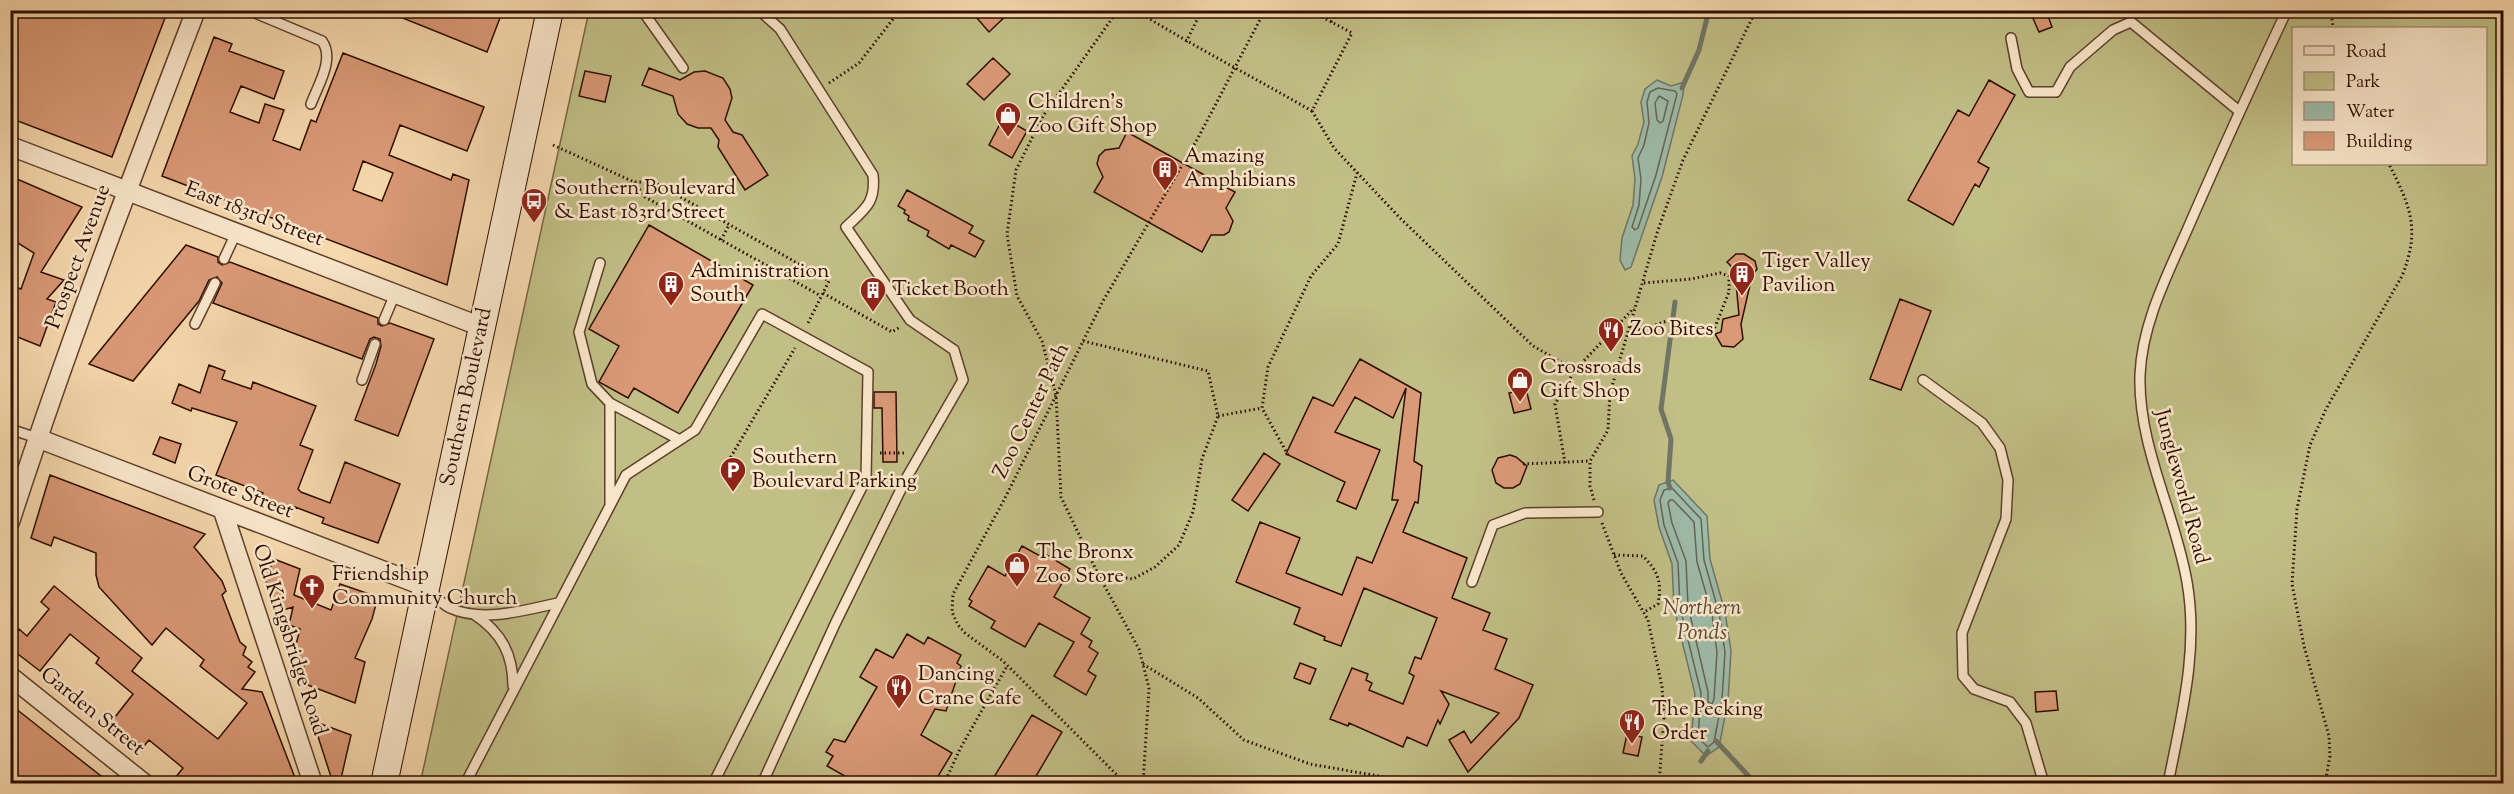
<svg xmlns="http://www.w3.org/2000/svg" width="2514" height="794" viewBox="0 0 2514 794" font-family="'Sorts Mill Goudy',serif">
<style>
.green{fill:#c1be86;stroke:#764;stroke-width:1.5;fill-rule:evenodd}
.water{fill:#9dbaa8;stroke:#707565;stroke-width:1.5}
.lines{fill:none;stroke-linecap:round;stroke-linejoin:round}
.shore{stroke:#656454;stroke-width:1.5}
.stream{stroke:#707565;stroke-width:5}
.building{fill:#da9977;stroke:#2d0e01;stroke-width:1.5;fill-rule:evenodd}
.lane-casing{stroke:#5f402c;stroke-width:12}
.street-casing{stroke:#5f402c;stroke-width:21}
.secondary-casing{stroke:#2d0e01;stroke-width:28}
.path{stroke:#2d0e01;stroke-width:3;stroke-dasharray:1.5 3;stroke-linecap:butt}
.lane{stroke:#f9e6ca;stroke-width:9}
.street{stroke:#f9e6ca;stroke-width:18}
.secondary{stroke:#f9e6ca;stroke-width:26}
.labels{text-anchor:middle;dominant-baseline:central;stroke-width:5;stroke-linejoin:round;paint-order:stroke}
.poi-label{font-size:21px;fill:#2d0e01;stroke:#f9e6ca;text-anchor:start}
.street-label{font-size:21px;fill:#2d0e01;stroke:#f9e6ca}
.water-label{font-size:22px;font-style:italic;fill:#544a3b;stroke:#f9e6ca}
</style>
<rect width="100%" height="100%" fill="#f6d8ad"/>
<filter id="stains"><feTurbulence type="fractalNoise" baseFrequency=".00333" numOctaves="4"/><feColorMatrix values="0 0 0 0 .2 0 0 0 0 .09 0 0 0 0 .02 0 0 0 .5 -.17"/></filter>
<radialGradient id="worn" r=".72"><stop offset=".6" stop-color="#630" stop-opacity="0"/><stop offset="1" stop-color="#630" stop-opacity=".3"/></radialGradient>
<!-- green -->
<path class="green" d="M589,11H2503V783L420,784ZM2294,28H2486V164H2294Z"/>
<!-- water -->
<path class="water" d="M1657,80L1671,86L1684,82L1683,95L1662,177L1631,267L1625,270L1620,260L1622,238L1633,205L1635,179L1632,156L1638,144L1644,122L1641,102L1645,89Z
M1673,480L1707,516L1710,559L1725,612L1731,651L1728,701L1719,747L1706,756L1691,741L1695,694L1674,608L1672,564L1659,527L1654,500L1659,485Z"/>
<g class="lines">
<!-- shore -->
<path class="shore" d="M1658,88L1675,91L1677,94L1656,175L1638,228L1635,230L1632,227L1639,205L1641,179L1638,158L1644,145L1649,123L1647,102L1650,92Z
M1659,96L1668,101L1663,121L1660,123L1657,120L1655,103Z
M1672,488L1701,519L1704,560L1719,613L1725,652L1722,700L1714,742L1708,747L1698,738L1701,693L1680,607L1678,563L1664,525L1660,500L1664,490Z
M1670,500H1673L1694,522L1697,562L1712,614L1717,652L1714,699L1712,704L1708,702V692L1688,606L1686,561L1672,523L1668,503Z"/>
<!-- stream -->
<path class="stream" d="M1682,88L1699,50L1709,10
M1670,488L1668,482L1671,439L1661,409L1675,302
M1716,741L1756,784
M1701,761L1708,751"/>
</g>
<!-- building -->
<path class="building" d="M10,10H168L112,157L10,118Z
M383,10H503L487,52Z
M970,10H1012L989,32Z
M2046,10L2052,27L2039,32L2032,16Z
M214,37L232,44L229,51L284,71L274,99L241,86L230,112L259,123L265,104L284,110L273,140L300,150L311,120L316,122L343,53L484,107L467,151L400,125L389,155L451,180L453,174L469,180L447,285L162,176ZM363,161L393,173L382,201L353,190Z
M993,58L1010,74L984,100L967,84Z
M649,68L680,80L694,72L705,71L723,78L730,89L732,98L725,120L733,132L742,135L768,175L745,190L718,147L719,140L711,128H698L687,124L678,114L673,96L642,85Z
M585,71L611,76L605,102L579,96Z
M1989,80L2015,95L1978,162L1989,168L1979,187L1975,184L1953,225L1908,200L1958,110L1969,116Z
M1011,122L1027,131L1012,158L989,145L1000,124L1008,128Z
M1127,132L1235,192L1226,208L1233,221L1229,232L1224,235H1211L1202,252L1094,192L1103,177L1097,164L1099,156L1105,150L1119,148Z
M10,176L82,207L41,272L64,280L47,299L56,302L40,346L10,334V285L21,289L34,253L10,238Z
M907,190L973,226L969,233L984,241L975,257L951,245L949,249L927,236L929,231L908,220L909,216L904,213L905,210L898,206Z
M649,225L753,285L678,413L634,388L628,398L599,382L619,346L589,329Z
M186,245L218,257V262L222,265L230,262L378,318V324L382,326L390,323L434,339L398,436L355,420L376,364L381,346L380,339L374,337L370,339L362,359L213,303L222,283L217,277L209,280L199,301L133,381L89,364Z
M1736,254H1744L1755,261L1757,269L1752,276L1741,324L1743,339L1734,347L1722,346L1715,334L1721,332L1723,319L1739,315L1735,273L1731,272V266L1727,262Z
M1900,299L1931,311L1901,390L1870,379Z
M1360,359L1421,393L1414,461L1422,466L1418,503L1415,502L1403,532L1467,558L1452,598L1490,613L1483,630L1507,639L1495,669L1533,685L1519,718L1468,772L1449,740L1464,731L1471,743L1499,713L1441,691L1449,704L1440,724L1438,720L1427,746L1407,737L1403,747L1349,723L1348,726L1330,719L1352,668L1368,674L1366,680L1372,683L1369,690L1403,704L1414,676L1409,673L1415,657L1421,659L1437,618L1364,588L1341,646L1324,640L1325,637L1294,624L1300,608L1236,582L1260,522L1300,538L1286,573L1342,595L1357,557L1372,563L1398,500H1392L1406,388L1393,418L1355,397L1335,432L1380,450L1356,509L1337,501L1345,482L1286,454L1313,397L1333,406Z
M209,365L225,371L222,379L251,389L253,382L316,406L300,445L313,450L298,489L301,492L330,503L345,462L400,484L378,543L322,523L324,518L295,507L294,510L261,497L263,493L216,475L237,422L192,408L191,411L172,403L179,384L200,393Z
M1526,389L1531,409L1514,413L1509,393Z
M874,392H896L897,462H883L882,408H874Z
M160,437L181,444L175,463L153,454Z
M1264,453L1280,464L1248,511L1232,500Z
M1510,455L1516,457L1527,466L1520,484L1513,488H1504L1496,483L1492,470L1498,458Z
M50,475L205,534L194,547L222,581L226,591L222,595L240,642L246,647L243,655L252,662L248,667L255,672L242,689L262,692L297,783H171L183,768L149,740L144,746L123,734L121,737L108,726L133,694L96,663L99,658L70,634L40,671L10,648V640L19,629L27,636L49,609L41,602L54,586L142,658L132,671L218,739L247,703L200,666L204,660L166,628L152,645L99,587L96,575V553L54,537L51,546L31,538Z
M1022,546L1040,556L1042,552L1070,569L1054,597L1090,618L1081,634L1092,641L1089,647L1098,653L1088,671L1096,676L1086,695L1054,676L1074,642L1039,623L1025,647L991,628L995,621L969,606L972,601L969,599L988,566L1005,576Z
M274,559L300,569L294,595L331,610L340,584L378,597L372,619L355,658L365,662L355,703L300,682L305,662L293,656L300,629L289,625L293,607L276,612L265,579Z
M907,634L924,644L928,637L961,655L957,663L961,666L946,711L935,709L921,735L952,753L934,783H857L827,766L833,756L826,752L834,739L845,742L877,687L860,677L876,649L893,658Z
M1300,663L1316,669L1310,684L1294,678Z
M2056,691L2058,710L2036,712L2035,692Z
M10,704L73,754L110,783H10Z
M1032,715L1062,732L1032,783H994L997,778L994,777Z
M313,721L351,735L340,783H333Z
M1627,734L1642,737L1638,756L1623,753Z"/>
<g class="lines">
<!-- lane casing -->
<g class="lane-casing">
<path id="lane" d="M248,10L322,41C335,59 318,85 311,104
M642,10L683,68
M759,10L780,29L873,175C876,203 865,209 846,227L910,320L954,350L963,380L907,477L835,624L762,784
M2011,38L2017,69L2029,92H2056L2070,67L2113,30L2131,22L2239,111
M224,259L236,233
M600,263L579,332L592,384L610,403L680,440
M384,320L395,294
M195,324L215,283
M362,380L375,344
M1923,380L1982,423L2000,448L2008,480L2006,519L1962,633L1963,676L1974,689L2010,702L2026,723L2044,784
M10,429L37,438
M610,503V403
M1472,582L1493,525L1525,513L1598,512
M429,589C435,595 442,605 450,608C483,623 525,610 558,603
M475,615C502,633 513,655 513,686
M465,784L626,475L695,430L762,314L868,372L866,479L713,784
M2168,784C2181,717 2199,650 2187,582C2175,512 2138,447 2140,375C2142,321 2170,270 2191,221C2222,150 2254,80 2287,10"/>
</g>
<!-- street casing -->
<g class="street-casing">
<path id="street" d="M10,146L482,327
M37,438L426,587
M223,511L313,784
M10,522C66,349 131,180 196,10
M10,676L145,784"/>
</g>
<!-- secondary casing -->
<g class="secondary-casing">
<path id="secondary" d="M384,784L550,10"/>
</g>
<!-- path -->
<path class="path" d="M1118,10L1043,116L1016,170L1007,234L1017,296L1042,341L1056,395L1061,497L1098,574L1139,649L1149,688L1143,784
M1135,10C1193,46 1253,77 1312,111L1352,33L1309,10
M2331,10L2333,28
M1331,22L1337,10
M1186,42L1202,10
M829,83L859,63L900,10
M1312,111L1334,148L1400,218L1533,346L1575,370
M553,145L634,182H654L829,281L808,323
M634,182L645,197L821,296
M721,240L729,225
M823,293L892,332L900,327
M1630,326L1640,330L1667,321L1684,324L1702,333L1715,327L1729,292V276L1720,273L1691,279L1643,283
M1083,341L1208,371L1218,416L1202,459L1193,512L1179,545L1155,567L1133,579L1098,574
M1218,416L1262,408
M880,453H907
M1288,455L1262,408L1268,367L1311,276L1338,244L1357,173
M1565,463L1555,404L1575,370L1634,308
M1523,464L1590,461
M726,465L795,348
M1594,500L1590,486V461L1608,430L1610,393L1657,233L1683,160L1756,10
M1602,523L1621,573L1648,620L1662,687L1664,718L1659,784
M1614,555L1643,556C1658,572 1662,581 1658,604L1644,612
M1143,664L1198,698L1244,740L1310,764L1384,777L1437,781L1438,784
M944,784L960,749L1007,666
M1126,784L1003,661L965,633L958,625L952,612L953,594L1004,500L1103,301L1198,138L1265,10
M2325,784L2330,756L2329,736L2304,646L2292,584L2297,509L2310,445L2326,409L2402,276C2421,229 2410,206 2389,164"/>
<!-- lane -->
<use href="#lane" class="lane"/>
<!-- street -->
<use href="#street" class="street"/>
<!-- secondary -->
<use href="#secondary" class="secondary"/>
</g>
<!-- icons -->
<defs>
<g id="shop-pin" transform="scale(1.35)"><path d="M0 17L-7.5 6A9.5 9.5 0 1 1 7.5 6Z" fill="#8f2418" stroke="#f9e6ca"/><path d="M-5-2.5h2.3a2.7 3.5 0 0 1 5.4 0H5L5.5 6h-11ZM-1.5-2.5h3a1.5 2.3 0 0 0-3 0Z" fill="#fff"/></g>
<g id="building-pin" transform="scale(1.35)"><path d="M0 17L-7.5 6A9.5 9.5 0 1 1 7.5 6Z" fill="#8f2418" stroke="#f9e6ca"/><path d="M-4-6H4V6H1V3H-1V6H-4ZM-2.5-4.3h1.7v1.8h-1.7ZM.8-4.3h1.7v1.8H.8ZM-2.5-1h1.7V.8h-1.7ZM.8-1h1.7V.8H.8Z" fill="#fff"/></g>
<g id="bus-pin" transform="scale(1.35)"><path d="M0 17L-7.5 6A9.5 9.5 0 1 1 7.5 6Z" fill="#8f2418" stroke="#f9e6ca"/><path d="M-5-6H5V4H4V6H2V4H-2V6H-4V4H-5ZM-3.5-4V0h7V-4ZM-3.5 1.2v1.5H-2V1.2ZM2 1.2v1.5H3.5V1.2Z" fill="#fff"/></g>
<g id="restaurant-pin" transform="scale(1.35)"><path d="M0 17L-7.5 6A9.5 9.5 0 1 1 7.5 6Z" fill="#8f2418" stroke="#f9e6ca"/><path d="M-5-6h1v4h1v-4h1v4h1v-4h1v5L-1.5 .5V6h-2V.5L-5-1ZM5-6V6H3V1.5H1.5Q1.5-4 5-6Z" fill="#fff"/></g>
<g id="parking-pin" transform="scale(1.35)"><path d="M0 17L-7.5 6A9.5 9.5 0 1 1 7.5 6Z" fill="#8f2418" stroke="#f9e6ca"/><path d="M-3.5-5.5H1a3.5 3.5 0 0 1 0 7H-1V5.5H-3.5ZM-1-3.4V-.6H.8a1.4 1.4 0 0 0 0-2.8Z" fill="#fff"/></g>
<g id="church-pin" transform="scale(1.35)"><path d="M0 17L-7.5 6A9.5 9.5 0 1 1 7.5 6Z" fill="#8f2418" stroke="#f9e6ca"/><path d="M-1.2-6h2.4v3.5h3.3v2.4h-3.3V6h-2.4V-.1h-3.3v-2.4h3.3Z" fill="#fff"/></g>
</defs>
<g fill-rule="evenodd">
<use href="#shop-pin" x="1008" y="115"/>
<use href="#building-pin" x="1165" y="169"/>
<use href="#bus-pin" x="534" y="201"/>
<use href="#building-pin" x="1742" y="274"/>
<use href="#building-pin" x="671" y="284"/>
<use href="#building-pin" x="873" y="290"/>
<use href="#restaurant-pin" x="1611" y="330"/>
<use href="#shop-pin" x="1520" y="380"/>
<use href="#parking-pin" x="733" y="470"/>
<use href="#shop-pin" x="1017" y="565"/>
<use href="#church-pin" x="312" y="587"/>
<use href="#restaurant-pin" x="899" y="687"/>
<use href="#restaurant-pin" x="1632" y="722"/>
</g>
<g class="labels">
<!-- poi labels -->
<g class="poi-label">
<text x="1028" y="103">Children's<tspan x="1028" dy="24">Zoo Gift Shop</tspan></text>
<text x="1184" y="157">Amazing<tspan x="1184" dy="24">Amphibians</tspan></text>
<text x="554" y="189">Southern Boulevard<tspan x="554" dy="24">&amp; East 183rd Street</tspan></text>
<text x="1762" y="262">Tiger Valley<tspan x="1762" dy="24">Pavilion</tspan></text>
<text x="690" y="272">Administration<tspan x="690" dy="24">South</tspan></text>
<text x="892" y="290">Ticket Booth</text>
<text x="1630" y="330">Zoo Bites</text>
<text x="1540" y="368">Crossroads<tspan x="1540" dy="24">Gift Shop</tspan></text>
<text x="752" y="458">Southern<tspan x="752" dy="24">Boulevard Parking</tspan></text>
<text x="1036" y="553">The Bronx<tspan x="1036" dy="24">Zoo Store</tspan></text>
<text x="332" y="575">Friendship<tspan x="332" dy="24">Community Church</tspan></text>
<text x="918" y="675">Dancing<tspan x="918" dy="24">Crane Cafe</tspan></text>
<text x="1652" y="710">The Pecking<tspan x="1652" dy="24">Order</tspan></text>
</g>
<!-- street labels -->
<g class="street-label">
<text transform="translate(254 215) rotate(21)">East 183rd Street</text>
<text transform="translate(79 257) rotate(-70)">Prospect Avenue</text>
<text transform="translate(467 397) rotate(-78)">Southern Boulevard</text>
<text transform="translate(1032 411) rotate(-64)">Zoo Center Path</text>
<text transform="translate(2181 487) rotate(75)">Jungleworld Road</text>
<text transform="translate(240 493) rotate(21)">Grote Street</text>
<text transform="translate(289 640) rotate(72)">Old Kingsbridge Road</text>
<text transform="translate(92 712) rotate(39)">Garden Street</text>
</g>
<!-- water labels -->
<g class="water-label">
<text x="1702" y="609">Northern<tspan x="1702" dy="25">Ponds</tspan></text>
</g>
</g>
<!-- margin -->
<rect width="2514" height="794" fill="none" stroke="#f6d8ad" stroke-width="36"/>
<rect x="12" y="12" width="2490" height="770" fill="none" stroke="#2d0e01" stroke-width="3"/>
<rect x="18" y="18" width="2478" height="758" fill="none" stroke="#2d0e01" stroke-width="1.5"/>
<!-- legend -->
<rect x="2292" y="27" width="195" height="138" fill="#f9e6ca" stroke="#a7907a" stroke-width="1.5"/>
<rect x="2304" y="46" width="30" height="9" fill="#f9e6ca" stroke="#a7907a" stroke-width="1.5"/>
<text x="2346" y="57" font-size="18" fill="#2d0e01">Road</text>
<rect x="2304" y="72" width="30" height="18" fill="#c1be86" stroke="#a7907a" stroke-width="1.5"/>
<text x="2346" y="87" font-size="18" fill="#2d0e01">Park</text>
<rect x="2304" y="102" width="30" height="18" fill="#9dbaa8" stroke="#a7907a" stroke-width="1.5"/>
<text x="2346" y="117" font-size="18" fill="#2d0e01">Water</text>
<rect x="2304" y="132" width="30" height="18" fill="#da9977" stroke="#a7907a" stroke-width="1.5"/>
<text x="2346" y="147" font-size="18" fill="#2d0e01">Building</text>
<rect width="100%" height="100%" filter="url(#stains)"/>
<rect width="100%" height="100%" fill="url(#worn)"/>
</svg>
